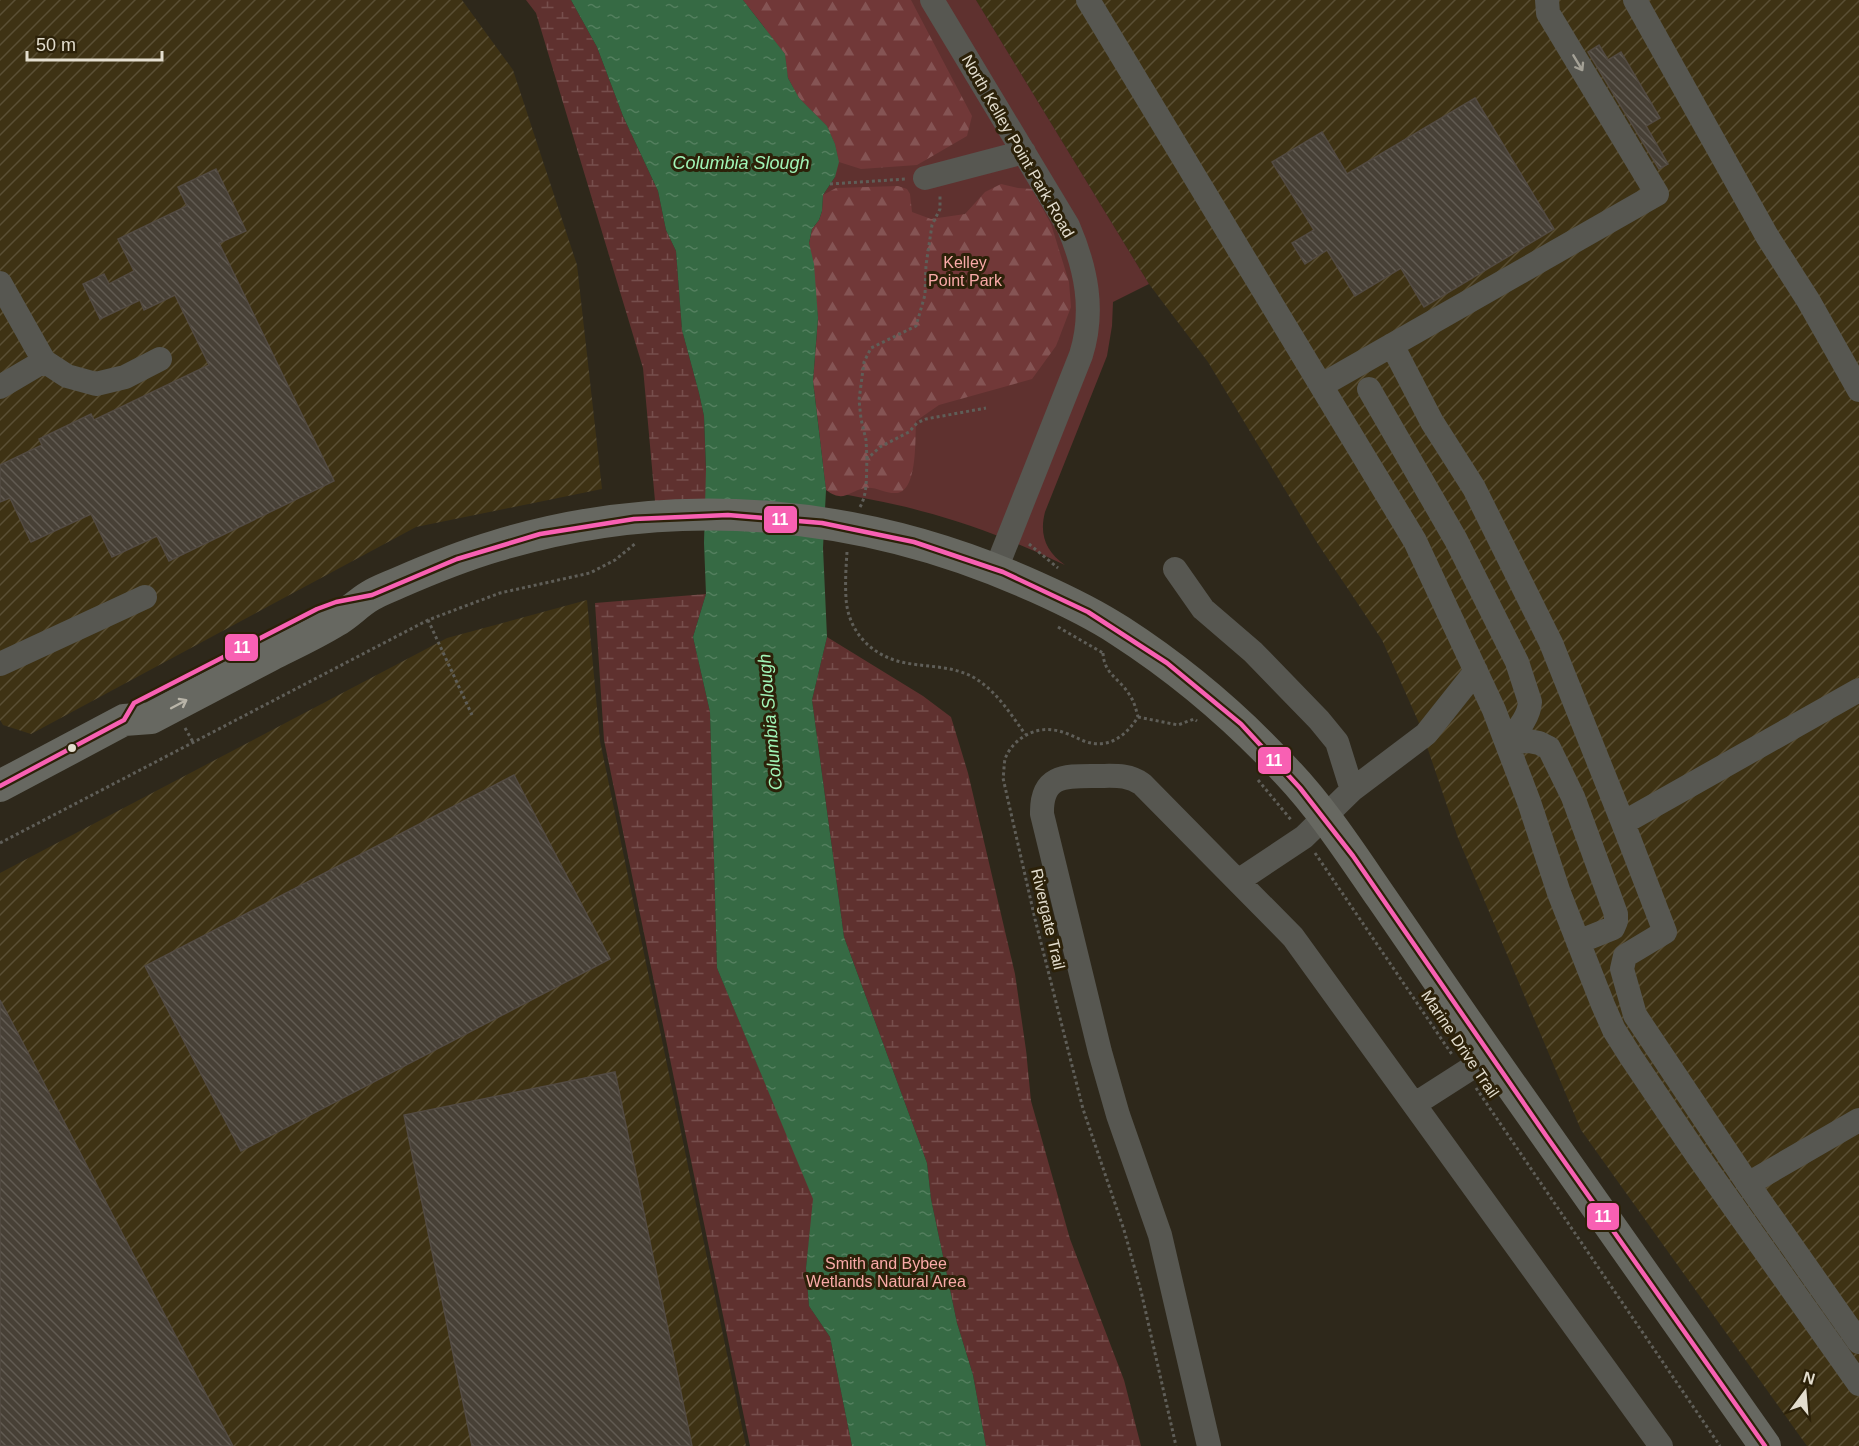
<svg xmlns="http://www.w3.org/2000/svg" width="1859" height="1446" viewBox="0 0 1859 1446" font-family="Helvetica,sans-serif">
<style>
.industrial{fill:url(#industrial-furrows)}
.green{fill:#5f312f}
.forest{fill:url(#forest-firs)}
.wetland{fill:url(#wetland-marsh)}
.water{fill:url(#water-ripples)}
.building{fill:url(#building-back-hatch);stroke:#534b43;stroke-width:1.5}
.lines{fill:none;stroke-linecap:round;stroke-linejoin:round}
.path{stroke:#5f5e58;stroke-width:3;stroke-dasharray:3 3;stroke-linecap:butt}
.minor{stroke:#575751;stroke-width:24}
.major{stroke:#676861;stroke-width:32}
.bus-1-casing{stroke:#2c2109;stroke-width:9}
.bus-1{stroke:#f860b3;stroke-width:4.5}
.oneway{stroke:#a4a196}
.oneway2{stroke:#b8b4a8}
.bus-dot{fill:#e3ddce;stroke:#2c2109;stroke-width:2}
.labels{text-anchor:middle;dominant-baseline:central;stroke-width:6;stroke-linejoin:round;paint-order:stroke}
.street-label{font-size:16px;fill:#e3ddce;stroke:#2c2109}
.park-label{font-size:16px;fill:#faaaa8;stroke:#2c2109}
.water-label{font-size:18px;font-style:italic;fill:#a1f5b7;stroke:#2c2109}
.line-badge{stroke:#2c2109;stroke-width:2}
.badge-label{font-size:16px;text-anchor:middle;font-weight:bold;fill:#fff}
</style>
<defs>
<pattern id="industrial-furrows" width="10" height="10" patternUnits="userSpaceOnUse" patternTransform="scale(1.5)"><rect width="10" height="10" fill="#3e3214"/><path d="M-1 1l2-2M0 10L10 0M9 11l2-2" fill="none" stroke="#5a4f35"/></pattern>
<pattern id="forest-firs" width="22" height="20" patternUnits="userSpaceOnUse" patternTransform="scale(1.5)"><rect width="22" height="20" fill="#713838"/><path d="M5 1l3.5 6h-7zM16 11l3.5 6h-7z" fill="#855454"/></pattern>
<pattern id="wetland-marsh" width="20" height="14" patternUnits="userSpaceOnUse" patternTransform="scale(1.5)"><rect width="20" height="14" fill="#5f312f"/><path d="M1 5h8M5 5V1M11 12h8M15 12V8" fill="none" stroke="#764e4c"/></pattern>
<pattern id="water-ripples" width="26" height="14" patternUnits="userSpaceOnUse" patternTransform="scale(1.5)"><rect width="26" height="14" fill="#366a44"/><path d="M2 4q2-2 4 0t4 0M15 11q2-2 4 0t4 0" fill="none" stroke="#537f5e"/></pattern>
<pattern id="building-back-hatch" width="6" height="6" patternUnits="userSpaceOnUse" patternTransform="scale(1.5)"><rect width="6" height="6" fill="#474036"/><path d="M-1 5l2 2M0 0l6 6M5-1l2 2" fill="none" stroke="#615b52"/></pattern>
</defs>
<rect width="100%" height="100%" fill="#2e281b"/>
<!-- industrial -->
<path class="industrial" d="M0,0H462L513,70L577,265L602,489L416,527L31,734L3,725L0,720Z
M976,0H1859V1446H1807L1581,1130L1458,838L1419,723L1382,640L1316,541L1208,362L1149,284Z
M587,600L600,741L746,1446H0V873L447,638Z"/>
<!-- green -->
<path class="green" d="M743,0H976L1149,284L1113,302L1112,326L1107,356L1045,512C1039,535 1046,552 1065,565C1019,543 971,524 921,511C890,502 858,498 826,490L820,433L823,195L835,177L764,26Z"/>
<!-- forest -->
<path class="forest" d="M743,0H911L972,116L967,136L917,165L861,169L839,162L835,144L827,126L799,98L788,78L785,54Z
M1001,184L1018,188L1032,189L1051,224L1069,282L1071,307L1056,346L1032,379L939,405L916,421C915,437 918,491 897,493C885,494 876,486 865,488C847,492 844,503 826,490L813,381L818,318L809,243L812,229L819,220L822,211L823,195L836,188L898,186L907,189L910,194L912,212L931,219L965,214L985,192Z"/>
<!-- wetland -->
<path class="wetland" d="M526,0H571L597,47L623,116L658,191L666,230L676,251L682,330L699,393L704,416L707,499L655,501L643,368L536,13Z
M706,594L693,637L710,712L717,968L814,1199L806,1268L809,1306L830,1337L852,1446H750L604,740L595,603Z
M827,637L923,696L951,717L968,773L1015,974L1026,1050L1031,1101L1070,1239L1124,1380L1141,1446H986L973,1375L957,1323L931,1199L927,1163L844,937L812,700Z"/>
<!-- water -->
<path class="water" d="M571,0H743L785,54L788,78L799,98L827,126L835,144L839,162L835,177L823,195L822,211L819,220L812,229L809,243L814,264L818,318L813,381L826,490L823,548L827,637L812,700L844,937L927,1163L931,1199L957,1323L973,1375L986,1446H852L830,1337L809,1306L806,1268L813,1199L717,968L710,712L693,637L706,594L704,543L706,469L704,416L699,393L682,330L676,251L666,230L658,191L623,116L597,47Z"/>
<!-- building -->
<path class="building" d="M1599,45L1608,60L1621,52L1660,118L1646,126L1668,164L1659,169L1588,52Z
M1475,98L1554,229L1424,307L1401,268L1355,296L1327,250L1305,264L1292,243L1314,230L1272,162L1322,132L1347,174Z
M216,169L246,231L219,243L334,481L169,561L157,536L112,557L91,514L31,542L10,498L0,502V465L42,445L39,439L91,414L94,420L209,365L175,295L144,310L140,300L100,319L83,284L104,274L109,284L134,271L118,239L187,206L178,187Z
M514,775L610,959L241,1151L145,966Z
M0,1000L24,1045L233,1446H0Z
M615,1072L692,1446H472L404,1115Z"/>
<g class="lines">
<!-- path -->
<path class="path" d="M830,184L906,179
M867,459L866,440L861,419L859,400L864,362L871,348L916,326L925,295L926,265L932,225L940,209V195
M860,507C868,493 866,475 867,459L880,447L909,432L917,423L926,419L986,408
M1029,544L1058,568
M847,552C846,567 845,583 846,598C848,633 873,657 906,663C928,667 949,666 969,675C994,687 1010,713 1025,734
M428,620L472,715
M1058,627L1103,653
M1103,653C1104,674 1119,678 1129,694C1134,701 1136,709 1138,717C1126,736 1108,750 1084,741C1074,737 1064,731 1053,730C1033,727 1012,740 1005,759C1004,764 1004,772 1003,778L1035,919L1083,1109L1124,1230L1141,1291L1176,1446
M1138,717L1178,725L1194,719L1197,721
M185,728L193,742
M1258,780L1292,821
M0,843L428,620L500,593L590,573L615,560L636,543
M1315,853L1453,1056
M1476,1088L1720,1446"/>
<!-- minor -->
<path class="minor" d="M932,0L1068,226C1086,268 1095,310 1081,355L996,569
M1088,0L1415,541L1494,710L1529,802L1559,893L1603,1005L1614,1030L1631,1057L1697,1155L1859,1384
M1635,0L1767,236L1808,300L1859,390
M925,178L1024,152
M0,283L44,361L67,376L96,384L125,377L160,359
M1392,345L1432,422L1474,488L1551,643L1623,823L1665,932L1625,956L1622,969L1635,1015L1748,1184L1859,1342
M1322,385L1657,194L1548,13L1547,0
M0,387L44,361
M1369,389L1456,540L1517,662L1530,702C1529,718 1517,730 1507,742
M1175,569L1203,609L1253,652L1319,720L1337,742L1352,790
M0,664L145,597
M1507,742L1529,741L1539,743L1549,748L1573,797L1616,914V921L1613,928L1578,942
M1623,823L1859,690
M1238,881L1304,837L1352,790L1426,734L1476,671
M1415,1104L1490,1056
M1748,1184L1859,1120
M1209,1446L1160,1235L1118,1115L1100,1052L1042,814C1041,774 1066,776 1097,776C1114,776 1128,774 1142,784L1293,937L1661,1446"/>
<!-- major -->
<path class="major" d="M0,786L124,720L151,718C191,697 231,676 271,655C293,644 315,634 336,621C348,614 358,603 370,596C378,591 389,587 398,583C430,569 462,556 496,546C677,491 866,510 1036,587C1065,600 1094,614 1120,631C1182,671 1237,718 1287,772C1323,810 1352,855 1381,897C1419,952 1456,1007 1494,1061C1584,1190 1675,1318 1765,1446"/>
<!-- bus-1 casing -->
<g class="bus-1-casing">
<path id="bus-1" d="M0,786L124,720L134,703L317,609L336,602L372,595L457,559L540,534L634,519L728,515L822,523L914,542L1003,572L1088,612L1167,663L1241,724L1300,788L1353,856L1547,1137L1765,1446"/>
</g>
<!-- bus-1 -->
<use href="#bus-1" class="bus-1"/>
</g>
<!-- one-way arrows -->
<defs><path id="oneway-shaft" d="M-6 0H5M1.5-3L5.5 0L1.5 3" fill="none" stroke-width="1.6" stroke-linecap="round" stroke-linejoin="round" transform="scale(1.5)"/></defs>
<use class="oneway" href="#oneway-shaft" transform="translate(1578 63) rotate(59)"/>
<use class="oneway2" href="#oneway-shaft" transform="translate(179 704) rotate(-28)"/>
<!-- markers -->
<circle class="bus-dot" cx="72" cy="748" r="5"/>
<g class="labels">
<!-- street labels -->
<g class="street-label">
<text transform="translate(1018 146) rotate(60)">North Kelley Point Park Road</text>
<text transform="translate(1048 919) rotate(77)">Rivergate Trail</text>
<text transform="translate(1460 1044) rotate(56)">Marine Drive Trail</text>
</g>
<!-- park labels -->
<g class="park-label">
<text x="965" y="262">Kelley<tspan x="965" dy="18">Point Park</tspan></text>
<text x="886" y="1263">Smith and Bybee<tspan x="886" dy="18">Wetlands Natural Area</tspan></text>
</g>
<!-- water labels -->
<g class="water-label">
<text x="741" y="163">Columbia Slough</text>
<text transform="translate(770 722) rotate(-95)">Columbia Slough</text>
</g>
</g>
<g class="line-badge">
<rect x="763" y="505" width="35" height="29" rx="6" fill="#f860b3"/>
<rect x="224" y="633" width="35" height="29" rx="6" fill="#f860b3"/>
<rect x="1257" y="746" width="35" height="29" rx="6" fill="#f860b3"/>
<rect x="1586" y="1202" width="34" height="29" rx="6" fill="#f860b3"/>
</g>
<g class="badge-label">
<text x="780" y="525">11</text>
<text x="242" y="653">11</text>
<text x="1274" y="766">11</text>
<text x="1603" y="1222">11</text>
</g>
<!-- north arrow -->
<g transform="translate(1805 1392) rotate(16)" stroke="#2c2109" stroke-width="4.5" paint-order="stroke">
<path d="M0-4.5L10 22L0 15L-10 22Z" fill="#e3ddce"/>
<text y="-9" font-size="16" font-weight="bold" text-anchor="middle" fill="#e3ddce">N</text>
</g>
<!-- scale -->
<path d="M27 51v9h135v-9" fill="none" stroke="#e3ddce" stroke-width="3"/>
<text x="36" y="51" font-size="18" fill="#e3ddce" stroke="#2c2109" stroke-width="4.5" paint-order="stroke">50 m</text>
</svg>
